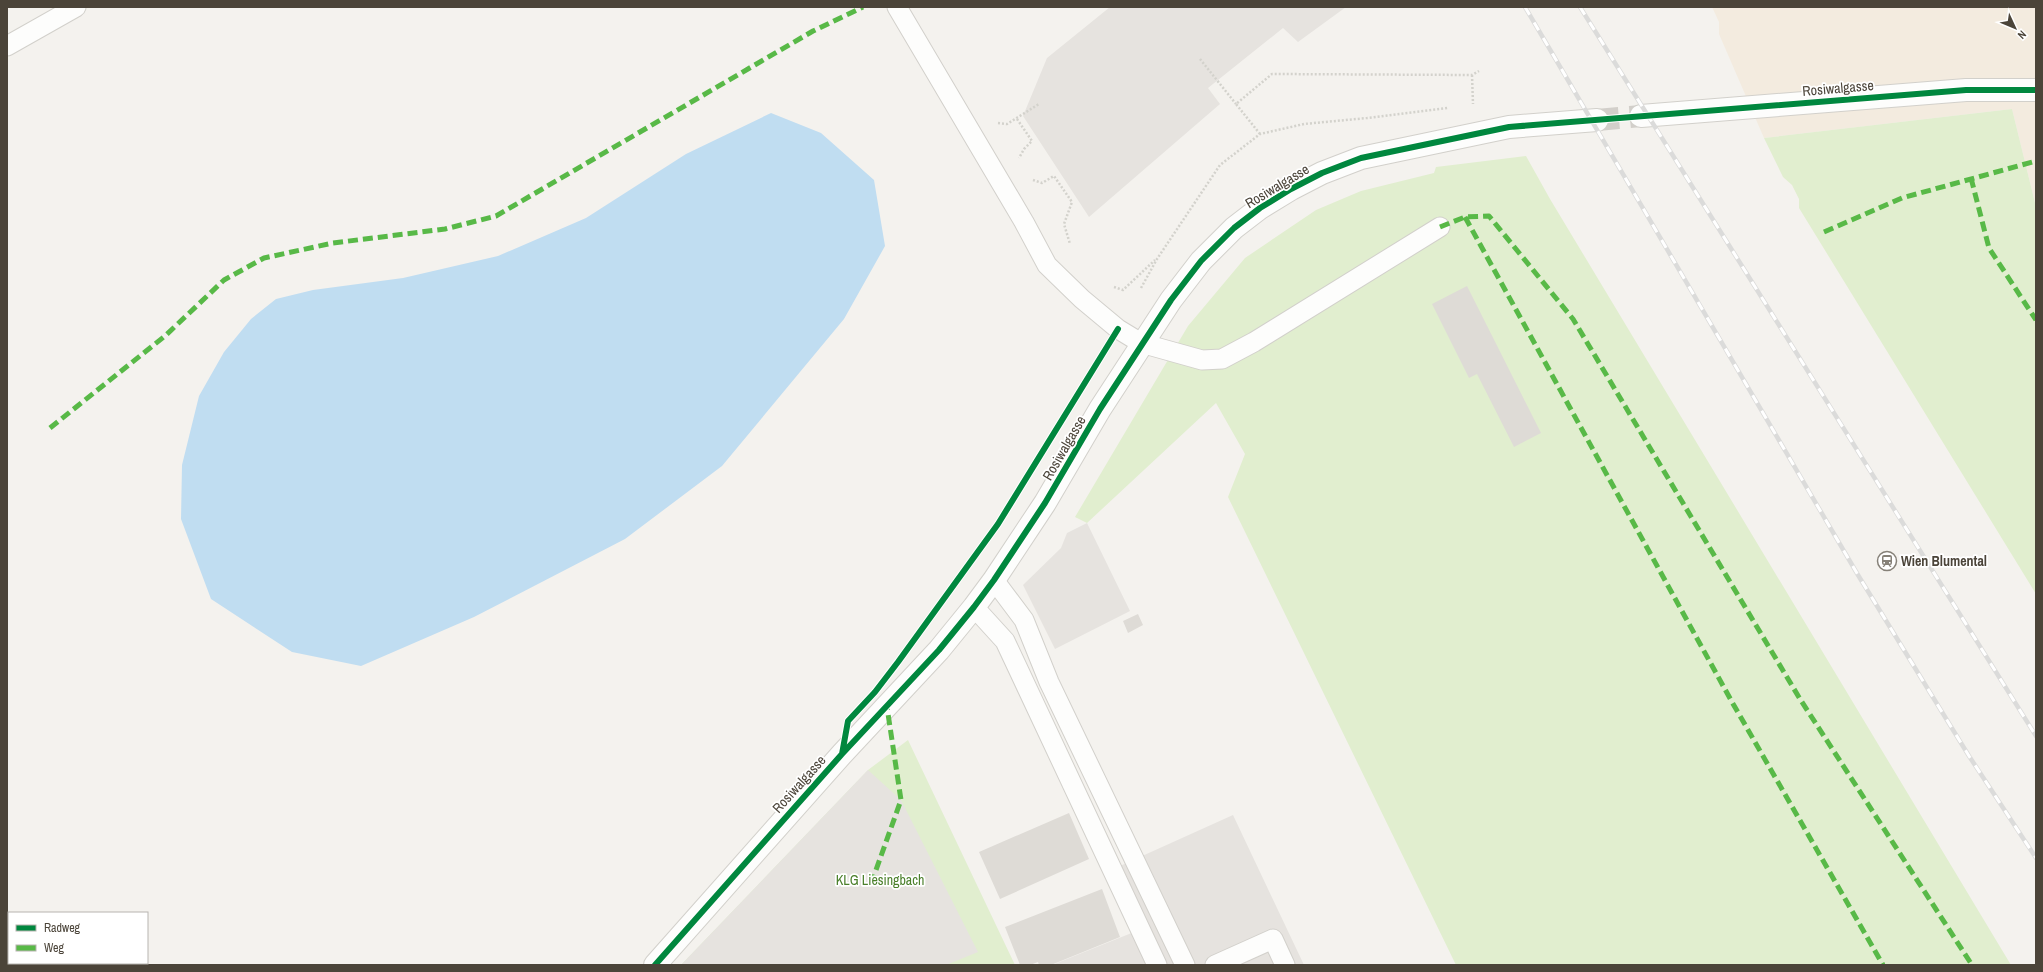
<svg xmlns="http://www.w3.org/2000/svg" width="2043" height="972" viewBox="0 0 2043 972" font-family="'Archivo Narrow',sans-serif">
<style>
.commercial{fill:#f3ebdf}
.green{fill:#e1eecf}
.parking{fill:#e6e3df}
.water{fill:#c0ddf1}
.building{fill:#dedbd6}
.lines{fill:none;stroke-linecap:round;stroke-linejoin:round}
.minor-tunnel{stroke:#d2cfca;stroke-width:22;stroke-dasharray:22 11;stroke-linecap:butt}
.service-casing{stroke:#d2d0cb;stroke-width:21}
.minor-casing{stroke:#d2d0cb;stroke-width:24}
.path{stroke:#d3d2cc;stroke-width:2.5;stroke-dasharray:2 2;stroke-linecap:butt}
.service{stroke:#fdfdfc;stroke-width:19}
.minor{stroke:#fdfdfc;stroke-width:22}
.rail-casing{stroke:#dbdbda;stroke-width:4.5}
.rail{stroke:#fff;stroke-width:3;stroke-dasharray:9;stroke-linecap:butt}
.quiet{stroke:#58b947;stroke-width:5;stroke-dasharray:10 5;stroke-linecap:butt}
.cycleway-casing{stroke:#fff;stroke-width:8}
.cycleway{stroke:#00873e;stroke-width:6}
.labels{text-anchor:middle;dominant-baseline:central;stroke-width:3.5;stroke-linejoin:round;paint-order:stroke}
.street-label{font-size:14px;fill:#4b4439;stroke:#fff}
.poi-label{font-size:14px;font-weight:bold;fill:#4b4439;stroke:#fff;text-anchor:start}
.park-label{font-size:14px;fill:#4a7f2a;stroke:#fff}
</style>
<rect width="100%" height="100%" fill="#f4f2ee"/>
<!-- commercial -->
<path class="commercial" d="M1712,7H2036V207L2012,109L1764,138L1719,34V22Z"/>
<!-- green -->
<path class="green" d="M2012,109L2036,207V594L1799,208V199L1792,185L1783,177L1764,138Z
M1526,156L1550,199L2011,965H1456L1228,497L1245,454L1216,403L1087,523L1075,517L1188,326L1245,258L1316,210L1361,191L1434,173L1436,167Z
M908,740L1015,965H681L868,770Z"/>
<!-- parking -->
<path class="parking" d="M1110,7H1346L1298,42L1283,28L1208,88L1220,104L1089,217L1023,116L1047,58Z
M1087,523L1130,611L1055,649L1023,585L1061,548L1067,533Z
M868,770L901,800L978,952L946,965H681Z
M1233,815L1304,965H1052L1149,926L1120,866Z"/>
<!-- water -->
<path class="water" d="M771,113L821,133L874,180L885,246L844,319L722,466L625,539L474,617L361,666L292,652L211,599L181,519L182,465L199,396L224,352L251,319L276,299L313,290L403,278L498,256L586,218L686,154Z"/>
<!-- building -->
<path class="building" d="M1467,286L1541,433L1514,447L1477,374L1469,378L1432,304Z
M1138,614L1143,625L1128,633L1123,621Z
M1069,813L1089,859L1000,899L979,852Z
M1102,889L1120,937L1051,965H1039L1038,962L1030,965H1020L1005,927Z"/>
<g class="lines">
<!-- minor-tunnel -->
<path class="minor-tunnel" d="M1597,120L1641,116"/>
<!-- service casing -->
<g class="service-casing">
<path id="service" d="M897,7L1024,222L1047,265L1082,299L1118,329L1141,343L1202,360L1222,359L1254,342L1440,227
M7,46L76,7
M994,580L1024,620L1049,682L1185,965
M974,607L1005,641L1157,965
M1215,965L1273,939L1285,965"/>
</g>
<!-- minor casing -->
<g class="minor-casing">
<path id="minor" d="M1641,116L1966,90H2036
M655,965L842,754L939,650L974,607L994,580L1045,503L1100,409L1171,300L1201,261L1234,228L1260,208L1291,189L1322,173L1361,158L1509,127L1597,120"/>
</g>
<!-- path -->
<path class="path" d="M1200,59L1236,104
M1472,75L1473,104
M1017,119L1032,141L1024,149L1019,158
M998,123L1007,124L1039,104
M1260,134L1236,104L1272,74L1472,75L1479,71
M1033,180L1042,183L1054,176L1072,202L1064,224L1070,244
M1114,287L1123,290L1155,260
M1141,288L1157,259L1220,165L1260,134L1304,124L1367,118L1448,108"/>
<!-- service -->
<use href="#service" class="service"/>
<!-- minor -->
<use href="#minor" class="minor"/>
<!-- rail casing -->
<g class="rail-casing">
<path id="rail" d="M1525,7L1858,575L1969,756L2036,858
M1580,7L2036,736"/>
</g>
<!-- rail -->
<use href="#rail" class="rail"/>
<!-- quiet -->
<path class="quiet" d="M1971,178L1989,248L2036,320
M1465,217L1732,702L1883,965
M1440,227L1465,217L1489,216L1573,319L1800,699L1972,965
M1824,232L1902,198L2036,161
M50,428L165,336L224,280L264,258L333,243L445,229L496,216L813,31L863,7
M871,884L901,800L887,707"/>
<!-- cycleway casing -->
<g class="cycleway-casing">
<path id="cycleway" d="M842,754L848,721L875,692L898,662L998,524L1118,329
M655,965L842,754L939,650L974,607L994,580L1045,503L1100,409L1171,300L1201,261L1234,228L1260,208L1291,189L1322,173L1361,158L1509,127L1966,90H2036"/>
</g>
<!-- cycleway -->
<use href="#cycleway" class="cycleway"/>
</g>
<!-- icons -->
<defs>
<g id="station-ring" transform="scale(1)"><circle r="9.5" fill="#fff" stroke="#868178" stroke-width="1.5"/><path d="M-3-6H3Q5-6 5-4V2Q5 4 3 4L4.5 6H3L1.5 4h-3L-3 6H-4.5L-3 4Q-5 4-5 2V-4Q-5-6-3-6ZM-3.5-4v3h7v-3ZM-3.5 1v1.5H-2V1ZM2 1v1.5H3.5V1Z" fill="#868178"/></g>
</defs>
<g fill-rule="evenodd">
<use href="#station-ring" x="1887" y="561"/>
</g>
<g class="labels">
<!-- street labels -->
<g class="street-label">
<text transform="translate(1838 88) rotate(-5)">Rosiwalgasse</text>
<text transform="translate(1277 186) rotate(-31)">Rosiwalgasse</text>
<text transform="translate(1064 448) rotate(-60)">Rosiwalgasse</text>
<text transform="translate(799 784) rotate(-48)">Rosiwalgasse</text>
</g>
<!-- poi labels -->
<g class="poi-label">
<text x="1901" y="561">Wien Blumental</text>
</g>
<!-- park labels -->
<g class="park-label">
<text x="880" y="880">KLG Liesingbach</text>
</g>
</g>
<!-- border -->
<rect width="2043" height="972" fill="none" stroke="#4b4439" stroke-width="16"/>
<!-- legend -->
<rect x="8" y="912" width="140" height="52" fill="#ffffff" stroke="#b7b4b0"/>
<rect x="16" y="925" width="20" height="6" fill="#00873e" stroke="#b7b4b0"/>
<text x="44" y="932" font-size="12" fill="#4b4439">Radweg</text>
<rect x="16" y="945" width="20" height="6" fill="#58b947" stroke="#b7b4b0"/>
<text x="44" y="952" font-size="12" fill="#4b4439">Weg</text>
<!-- north arrow -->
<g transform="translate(2015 28) rotate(134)" stroke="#ffffff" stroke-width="3" paint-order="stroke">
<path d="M0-3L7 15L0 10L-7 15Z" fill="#4b4439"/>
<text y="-6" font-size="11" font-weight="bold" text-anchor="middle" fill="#4b4439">N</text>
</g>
</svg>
